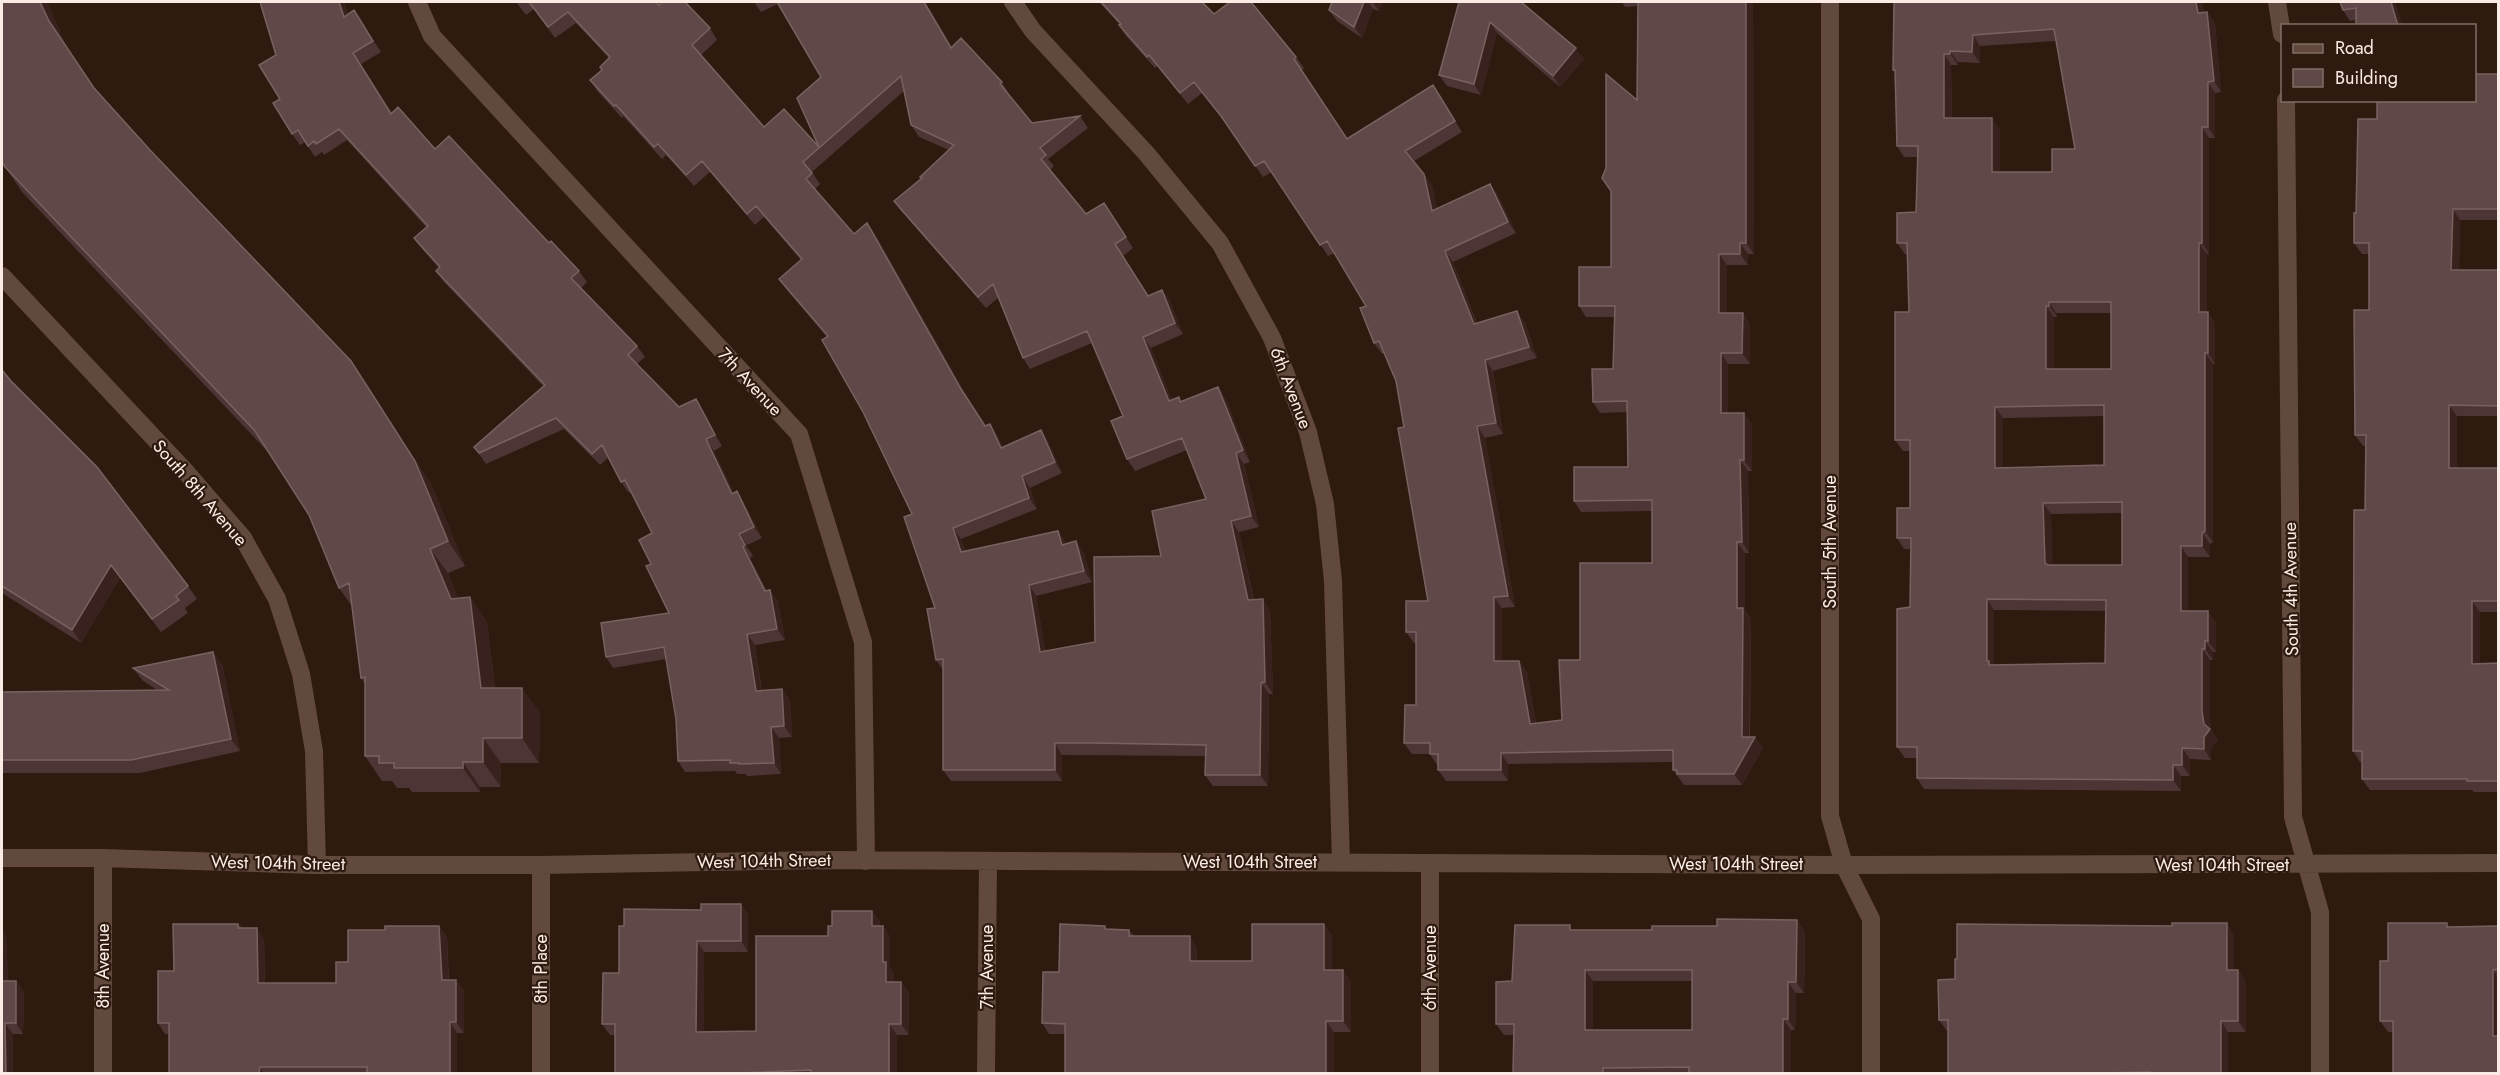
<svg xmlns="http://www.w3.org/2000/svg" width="2500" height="1075" viewBox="0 0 2500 1075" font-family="Jost,sans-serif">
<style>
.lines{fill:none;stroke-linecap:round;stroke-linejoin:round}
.minor{stroke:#61493d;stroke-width:18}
.wall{fill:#4d3535;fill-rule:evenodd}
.shaded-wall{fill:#39221e}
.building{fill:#604848;stroke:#786260;stroke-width:1.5;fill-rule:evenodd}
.labels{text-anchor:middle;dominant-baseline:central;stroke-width:4.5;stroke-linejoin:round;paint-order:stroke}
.street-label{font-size:18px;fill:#faebe4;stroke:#2e1a0f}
</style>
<rect width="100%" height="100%" fill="#2e1a0f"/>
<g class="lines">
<!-- minor -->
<path class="minor" d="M417,2L432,36L799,434L863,642L866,861
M1013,2L1033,31L1146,153L1220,243L1272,338L1308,432L1325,504L1333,581L1341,863
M1830,2V816L1844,865L1871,919V1074
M2277,2L2282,34
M2286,100L2293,817L2320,912V1074
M2,276L185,471L243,538L277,599L301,674L314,751L317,865
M2,858H103L317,865H541L825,860L1844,865L2498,863
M103,1074V858
M541,1074V865
M986,1074L988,861
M1430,1074V863"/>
</g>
<!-- wall -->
<path class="wall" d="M2,2H47L66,46L96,90L150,150L368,386L432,486L465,566L448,573L458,599L470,597L487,622L495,688L540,712L539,763H501V787H480V792H412L409,788H397L392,781H382L365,756V684L361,678L352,606L339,588L309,515L268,452L22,192L2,162Z
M260,2H344L348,14L361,22L381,52L361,64L392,113L549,243L579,271L587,282L581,288L637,346L645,357L637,364L679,407L703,410L722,446L714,451L734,493L737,491L744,503L762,538L747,545L753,556L750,558L767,591L778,601L785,640L755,645L762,691L782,689L790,700L792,737L779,738L781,774L747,776L746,774H737L735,771L685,772L678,761L676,719L666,659L613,668L606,657L669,613L651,564L652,533L631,492L629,493L621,482L608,458L600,465L564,429L486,464L474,447L543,386L444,282L436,271L439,268L422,249L414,238L426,227L347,140L324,155L322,152L315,157L305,142L300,145L292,134L280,99L276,55Z
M516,2H656L659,5L710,28L717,40L701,55L764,127L819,147L821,77L778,4L761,12L754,2H925L952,47L1002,82L1009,94L1008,95L1032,123L1080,116L1088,128L1048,159L1054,166L1050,170L1086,214L1104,203L1133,248L1123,256L1148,296L1162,290L1170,301L1183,334L1151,348L1172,400L1179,397L1182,402L1226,399L1250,462L1244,464L1259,527L1239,532L1254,599L1270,610L1273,694H1269L1268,786H1213L1205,775V756L1062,755V781H951L943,770V670L936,660L935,608L912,514L827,337L787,290L779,279L801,260L764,217L755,225L710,172L694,186L666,155L662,159L623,116L622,118L598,92L590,80L602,70L609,58L576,23L555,38L534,9L526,15ZM904,91L911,125L919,137L949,150L922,179L894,201L902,212L986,308L998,298L1023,358L1030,369L1092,343L1123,416L1127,459L1135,471L1187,450L1206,499L1095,642L1045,651L1036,596L1092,582L1084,553L1066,544L1058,531L965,551L961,539L1037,509L1030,488L1062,473L1048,441L1041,430L1003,447L997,435L990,424L986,426L969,400L875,234L867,223L854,234L815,189L820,184L812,172Z
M1099,2H1202L1214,14L1296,57L1304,68L1302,70L1347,138L1433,85L1462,132L1414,161L1432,185L1437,209L1490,184L1498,195L1516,233L1453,262L1477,323L1525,322L1537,358L1493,371L1503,434L1485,438L1515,607L1502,608V661H1519L1527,672L1536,723L1562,720L1580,660L1652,563V511L1581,512L1574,501L1628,467L1627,412L1600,413L1593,402L1613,369L1614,317H1586L1579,306L1611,267L1637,100L1638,6L1625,7L1622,2H1753L1754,254H1748V265H1727V313H1743L1750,324V364H1728V413L1752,424V471H1748L1749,553H1745V610L1751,619L1750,737H1755L1763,748L1742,785H1684L1673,770V762L1508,764V781H1446L1438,770V765H1437L1430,754H1412L1404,743L1416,705V643H1414L1406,632L1428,601L1404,427L1396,381L1384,353L1382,354L1374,343L1366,306L1334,253L1328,256L1272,172L1263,177L1227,125L1202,93L1188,104L1157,66L1155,68L1126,36L1119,25H1120Z
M1332,2H1383L1379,11L1373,9L1362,38L1337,21L1329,10Z
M1459,2L1584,59L1560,87L1497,33L1481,95L1447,86L1439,75Z
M1894,2H2202L2204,13L2207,12L2215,23L2221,92L2215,93V138H2209V254H2207V312L2215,323V364H2213V542L2210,544V557H2188V611L2216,622V652H2213V660H2210V722L2211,730L2218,740L2211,748V760L2190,759V776H2181V791L1924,789L1917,778V758H1905L1897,747L1910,607L1911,549H1904L1897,538L1910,508V451H1903L1895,440L1909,312L1908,254H1905L1897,243L1916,212L1918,157H1904L1897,146L1895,73L1893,70ZM2056,41L2075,149L2052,172H2000V129L1952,118L1951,65H1958V62L1980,63V46ZM2056,313H2111V369H2054V317H2057ZM2104,416V465L2003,468V418ZM2122,513V565H2052L2051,514ZM1994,610L2106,611L2105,663L1994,665Z
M2340,2H2395L2402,26H2356V20L2350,21L2343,10Z
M2499,74V220H2460L2459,270H2499V416H2457V468H2499V612H2480V664L2499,663V792H2474L2472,790H2370L2362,779V762H2360L2353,751L2365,510L2366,446H2363L2355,435L2369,310V254H2362L2354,243L2356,213L2377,119Z
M2,370L188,586L197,599L185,608L188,613L161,632L120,578L81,643L2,593Z
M222,664L240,751L140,773H2V692L157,690L142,680L133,668Z
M741,904L748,915V952H704V1032L756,1031L828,936L832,926L872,911L880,922V926H883L890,937V968L894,973V982H901L909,993V1035H897V1074H615V1035H610L602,1024L619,973L624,926L701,910Z
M238,924L242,928L264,939L265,983H336L348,962L385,930L439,926L447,937L449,980H456L464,991V1033H457V1074H169V1034H165L158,1023L174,971Z
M2499,926V1074L2393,1032H2388L2380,1021L2388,961L2449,927Z
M1107,929L1129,930L1134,936L1197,947V961H1252L1332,935V970L1351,981V1032H1334V1074L1065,1034H1049L1042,1023L1059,972Z
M2,930L6,936L8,981H16L24,992L23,1034H13L2,1074Z
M1573,930L1805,931L1804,993H1796L1795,1030H1791V1074H1513L1514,1035H1504L1496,1024L1512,981ZM1593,981H1692V1030H1593Z
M2234,934V970L2246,981V1032H2228V1074H1948V1031H1947L1939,1020L1955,979Z"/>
<!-- shaded-wall -->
<path class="shaded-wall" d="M40,2H47L66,46L49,21Z
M339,2H344L352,28L344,17Z
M924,2H925L959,59L951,48Z
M1364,2H1368L1373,9L1362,38L1354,27Z
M1373,2H1383L1379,11Z
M1746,2H1753L1754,254L1746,243Z
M2196,2H2202L2206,24L2198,13Z
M2391,2H2395L2402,26H2398Z
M2207,12L2215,23L2221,92L2214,81Z
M1490,22L1497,33L1481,95L1474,84Z
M1973,35L1980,46V63L1972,52Z
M1576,48L1584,59L1560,87L1553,76Z
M1950,51L1958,62V65L1950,54Z
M353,53L361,64L399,125L391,114Z
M1944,54L1951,65L1952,129L1944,118Z
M2208,82L2215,93V138L2208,127Z
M1433,85L1441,96L1462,132L1455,121Z
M1992,118L2000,129V183L1992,172Z
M2202,127L2209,138V254L2202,243Z
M1424,174L1432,185L1440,222L1432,211Z
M1490,184L1498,195L1516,233L1508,222Z
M2453,209L2460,220L2459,281L2451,270Z
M867,223L875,234L969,400L993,437L961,389Z
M1740,243L1748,254V265L1740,254Z
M2199,243L2207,254V323L2199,312Z
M1445,251L1453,262L1481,335L1474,324Z
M1719,254L1727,265V324L1719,313Z
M1162,290L1170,301L1183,334L1175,323Z
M2049,302L2056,313L2057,317L2049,306Z
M2046,306L2054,317V380L2046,369Z
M1517,311L1525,322L1537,358L1529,347Z
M2208,312L2215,323V364L2208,353Z
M1743,313L1750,324V364L1742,353Z
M1143,337L1151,348L1177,412L1169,401Z
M1721,353L1728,364V424L1721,413Z
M2205,353L2213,364V542L2205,531Z
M1485,360L1493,371L1503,434L1496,423Z
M351,361L368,386L432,486L465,566L448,541Z
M1218,387L1226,399L1250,462L1243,450Z
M696,399L703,410L722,446L715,435Z
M2449,405L2457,416V479L2449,468Z
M1995,407L2003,418V479L1995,468Z
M1744,413L1752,424V471L1744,460Z
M990,424L997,435L1009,459L1001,448Z
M1477,426L1485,438L1515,607L1508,596Z
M1041,430L1048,441L1062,473L1055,462Z
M706,439L714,451L740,505L732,494Z
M1236,453L1244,464L1259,527L1251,516Z
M1740,460L1748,471L1749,553L1742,542Z
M1022,476L1030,488L1037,509L1029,498Z
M737,491L744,503L762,538L754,527Z
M2043,503L2051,514L2053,574L2045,563Z
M1231,521L1239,532L1256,611L1248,600Z
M953,528L961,539L968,563L961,552Z
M1058,531L1066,542L1070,556L1062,545Z
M2202,533L2210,544V557L2202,546Z
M739,534L747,545L753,556L745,545Z
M1076,541L1084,553L1092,582L1084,571Z
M1737,542L1745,553V610L1751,619L1749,747L1755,737L1763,748L1742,785L1734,774L1742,737L1737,608Z
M2181,546L2188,557V622L2181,611Z
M743,547L750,558L772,602L770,590L778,601L785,640L777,629L765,591Z
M430,549L448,573L469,624L451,599Z
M111,565L120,578L81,643L72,630Z
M1029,585L1036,596L1048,663L1040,652Z
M470,597L487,622L498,712L481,688Z
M1494,597L1502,608V672L1494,661Z
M1263,599L1270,610L1273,694L1265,682Z
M1987,599L1994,610V668L1997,676L1987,661Z
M2472,601L2480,612V675L2472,664Z
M2208,611L2216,622V652L2208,641Z
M747,634L755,645L763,702L756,691Z
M2205,641L2213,652V660L2205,649Z
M2202,649L2210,660V722L2211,730L2218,740L2211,748V760L2204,749V724L2202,711Z
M213,652L222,664L240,751L231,739Z
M1519,661L1527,672L1538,735L1530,724Z
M1261,683L1269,694L1268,786L1260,775Z
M522,688L540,712L539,763L522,738Z
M782,689L790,700L792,737L784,726Z
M771,727L779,738L781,774L774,763Z
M483,738L501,763V787L483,762Z
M1055,743L1062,755V781L1055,770Z
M2182,748L2190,759V776L2182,765Z
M1501,753L1508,764V781L1501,770Z
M463,762L480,787V792L463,768Z
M2173,765L2181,776V791L2173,780Z
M741,904L748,915V952L741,941Z
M872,911L880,922V937L872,926Z
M1797,920L1805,931L1804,993L1796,982Z
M2227,923L2234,934V981L2227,970Z
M1324,924L1332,935V981L1324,970Z
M439,926L447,937L449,991L442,980Z
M883,926L890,937V968L894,973V993L886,982L883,962Z
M257,928L264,939L265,994L258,983Z
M2,930L6,936L9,992L2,982Z
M1190,936L1197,947V972L1190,961Z
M697,941L704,952V1043L696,1032Z
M1343,970L1351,981V1032L1343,1021Z
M1585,970L1593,981V1041L1585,1030Z
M2238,970L2246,981V1032L2238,1021Z
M2493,970L2499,979V1044L2493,1036Z
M456,980L464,991V1033L456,1022Z
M16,981L24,992L23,1034L16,1023Z
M901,982L909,993V1035L901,1024Z
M1788,982L1796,993L1795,1030L1788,1019Z
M1783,1019L1791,1030V1074H1783Z
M1326,1021L1334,1032V1074H1326Z
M2221,1021L2228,1032V1074H2221Z
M450,1022L457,1033V1074H450Z
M5,1023L13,1034V1074H6Z
M889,1024L897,1035V1074H889Z
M260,1067L264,1074H259Z"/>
<!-- building -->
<path class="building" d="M2,2H40L49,21L94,88L150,150L351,361L415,461L448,541L430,549L451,599L470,597L481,688H522V738H483V762H463V768H394V763H379V756H365V677L361,678L349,583L339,588L309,515L255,431L5,167L2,162Z
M260,2H339L344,17L354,10L373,41L353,53L391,114L398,107L435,149L449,136L549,243L551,241L579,271L571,278L637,346L628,355L679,407L696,399L715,435L706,439L732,494L737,491L754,527L739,534L745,545L743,547L765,591L770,590L777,629L747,634L756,691L782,689L784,726L771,727L774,763L739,764V763H730V760L678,761L676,719L664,647L606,657L601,623L669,613L646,566L651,564L639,540L652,533L625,480L621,482L602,445L592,454L556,418L479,453L474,447L545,385L436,271L440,267L414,238L428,226L339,129L316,144L314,141L308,146L298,130L292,134L273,103L280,99L259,65L276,55Z
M529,2H656L659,5L663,2H685L710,28L692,45L764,127L784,109L819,147L797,98L821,77L777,2H924L951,48L961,38L1002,82L1000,84L1032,123L1080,116L1040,148L1046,155L1041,159L1086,214L1104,203L1126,237L1115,244L1148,296L1162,290L1175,323L1143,337L1169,401L1179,397L1180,402L1218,387L1243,450L1236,453L1251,516L1231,521L1248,600L1263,599L1265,682L1261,683L1260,775H1205L1206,745L1094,743H1055V770H943V659L936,660L927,609L935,608L904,517L912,514L863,412L822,340L828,336L779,279L802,259L756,206L747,214L702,161L686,175L658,144L654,147L616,105L614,106L590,80L602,70L600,67L610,57L568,12L548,27ZM901,76L911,125L954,145L920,177L922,178L894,201L978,297L993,284L1023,358L1087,331L1123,416L1111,421L1127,459L1182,438L1206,499L1152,511L1161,556L1094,557L1095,642L1040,652L1029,585L1084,571L1076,541L1062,545L1058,531L961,552L953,528L1029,498L1022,476L1055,462L1041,430L1001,448L990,424L985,426L961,389L867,223L854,234L806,179L812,173L803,162Z
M1101,2H1202L1214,14L1230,2H1251L1296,57L1294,59L1347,139L1433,85L1455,121L1405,151L1424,174L1432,211L1490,184L1508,222L1445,251L1474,324L1517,311L1529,347L1485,360L1496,423L1477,426L1508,596L1494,597V661H1519L1530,724L1562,720L1559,660H1580V563H1652V500L1574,501V467H1628L1627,401L1593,402L1592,369H1613L1615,306H1579V267H1611V191L1602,178L1606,168V74L1637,100L1638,2H1746V243H1740V254H1719V313H1743L1742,353H1721V413H1744V460H1740L1742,542H1737V608H1743L1742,737H1755L1734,774H1677V770H1673V750L1501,753V770H1438V754H1430V743H1404L1405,705H1416V632H1406V601H1428L1398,428L1404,427L1396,381L1379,341L1374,343L1360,308L1366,306L1327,241L1320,245L1264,161L1255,166L1221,116L1194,82L1180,93L1149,55L1147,57L1119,25L1121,24Z
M1332,2H1364L1354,27L1329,10Z
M1459,2H1521L1576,48L1553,76L1490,22L1474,84L1439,75Z
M1894,2H2196L2198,13L2207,12L2214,81L2208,82V127H2202V243H2199V312H2208V353H2205V531L2202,533V546H2181V611H2208V641H2205V649H2202V711L2204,724L2210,729L2204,737V749L2182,748V765H2173V780L1917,778V747H1897V609L1910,607L1911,538H1897V508H1910V440H1895V312H1909L1907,243H1897V213L1916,212L1918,146H1897L1895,70H1893ZM2054,29L2075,149H2052V172H1992V118H1944V54H1950V51L1972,52L1973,35ZM2049,302H2111V369H2046V306H2049ZM2104,405V465L1995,468V407ZM2122,502V565H2048L2045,563L2043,503ZM1987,599L2106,600L2105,663L1989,665V661H1987Z
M2340,2H2391L2398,26H2356V8L2343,10Z
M2475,74H2499V209H2453L2451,270H2499V406L2449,405V468H2499V601H2472V664L2499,663V781H2467V779H2362V751H2353L2354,510H2365L2366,435H2355L2354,310H2369V243H2354V213H2356L2358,119H2377V100H2475Z
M2,370L11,381L97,467L188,586L176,596L179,600L152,619L111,565L72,630L2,586Z
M213,652L231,739L131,760H2V692L169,690L133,668Z
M701,904H741V941H697L696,1032L756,1031V936H828V926H832V911H872V926H883V962H886V982H901V1024H889V1074H811V1070L712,1074H615V1024H602L603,973H619V926H624V909L701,910Z
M1717,919L1797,920L1796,982H1788V1019H1783V1074H1689V1067L1603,1068V1074H1513L1514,1024H1496V982L1512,981L1515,925H1570V930H1652V926H1717ZM1585,970H1692V1030H1585Z
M2172,923H2227V970H2238V1021H2221V1074H2150V1072L2037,1074H1948V1020H1939L1938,980L1955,979V959H1957V924L2172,926Z
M2388,923H2447V927L2499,926V969L2493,970V1036H2499V1074H2393V1021H2380V961H2388Z
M173,924H238V928H257L258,983H336V962H348V930H385V926H439L442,980H456V1022H450V1074H367V1067H260L259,1074H169V1023H158V971H174Z
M1060,924L1105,926V929L1129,930V936H1190V961H1252V924H1324V970H1343V1021H1326V1074H1065V1024L1042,1023L1043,972H1059Z
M2,981H16V1023H5L6,1074H2Z"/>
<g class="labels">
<!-- street labels -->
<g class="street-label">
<text transform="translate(750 382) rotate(47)">7th Avenue</text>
<text transform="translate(1291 388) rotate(69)">6th Avenue</text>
<text transform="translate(200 493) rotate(49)">South 8th Avenue</text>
<text transform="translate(1830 542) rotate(-90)">South 5th Avenue</text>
<text transform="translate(2291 589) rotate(-91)">South 4th Avenue</text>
<text transform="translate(764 861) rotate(-1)">West 104th Street</text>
<text x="1250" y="862">West 104th Street</text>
<text transform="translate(278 863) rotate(1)">West 104th Street</text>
<text x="1736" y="864">West 104th Street</text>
<text x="2222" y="865">West 104th Street</text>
<text transform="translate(103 966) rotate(-90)">8th Avenue</text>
<text transform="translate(987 967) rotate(-90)">7th Avenue</text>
<text transform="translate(1430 968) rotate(-90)">6th Avenue</text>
<text transform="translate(541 969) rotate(-90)">8th Place</text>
</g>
</g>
<!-- border -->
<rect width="2500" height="1075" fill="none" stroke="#faebe4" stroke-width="6"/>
<!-- legend -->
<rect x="2281" y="24" width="195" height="78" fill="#2e1a0f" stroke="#806e64" stroke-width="1.5"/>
<rect x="2293" y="44" width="30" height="9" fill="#61493d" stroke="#806e64" stroke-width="1.5"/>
<text x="2335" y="54" font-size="18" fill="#faebe4">Road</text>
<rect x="2293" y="69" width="30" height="18" fill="#604848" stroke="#806e64" stroke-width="1.5"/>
<text x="2335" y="84" font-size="18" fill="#faebe4">Building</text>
</svg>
